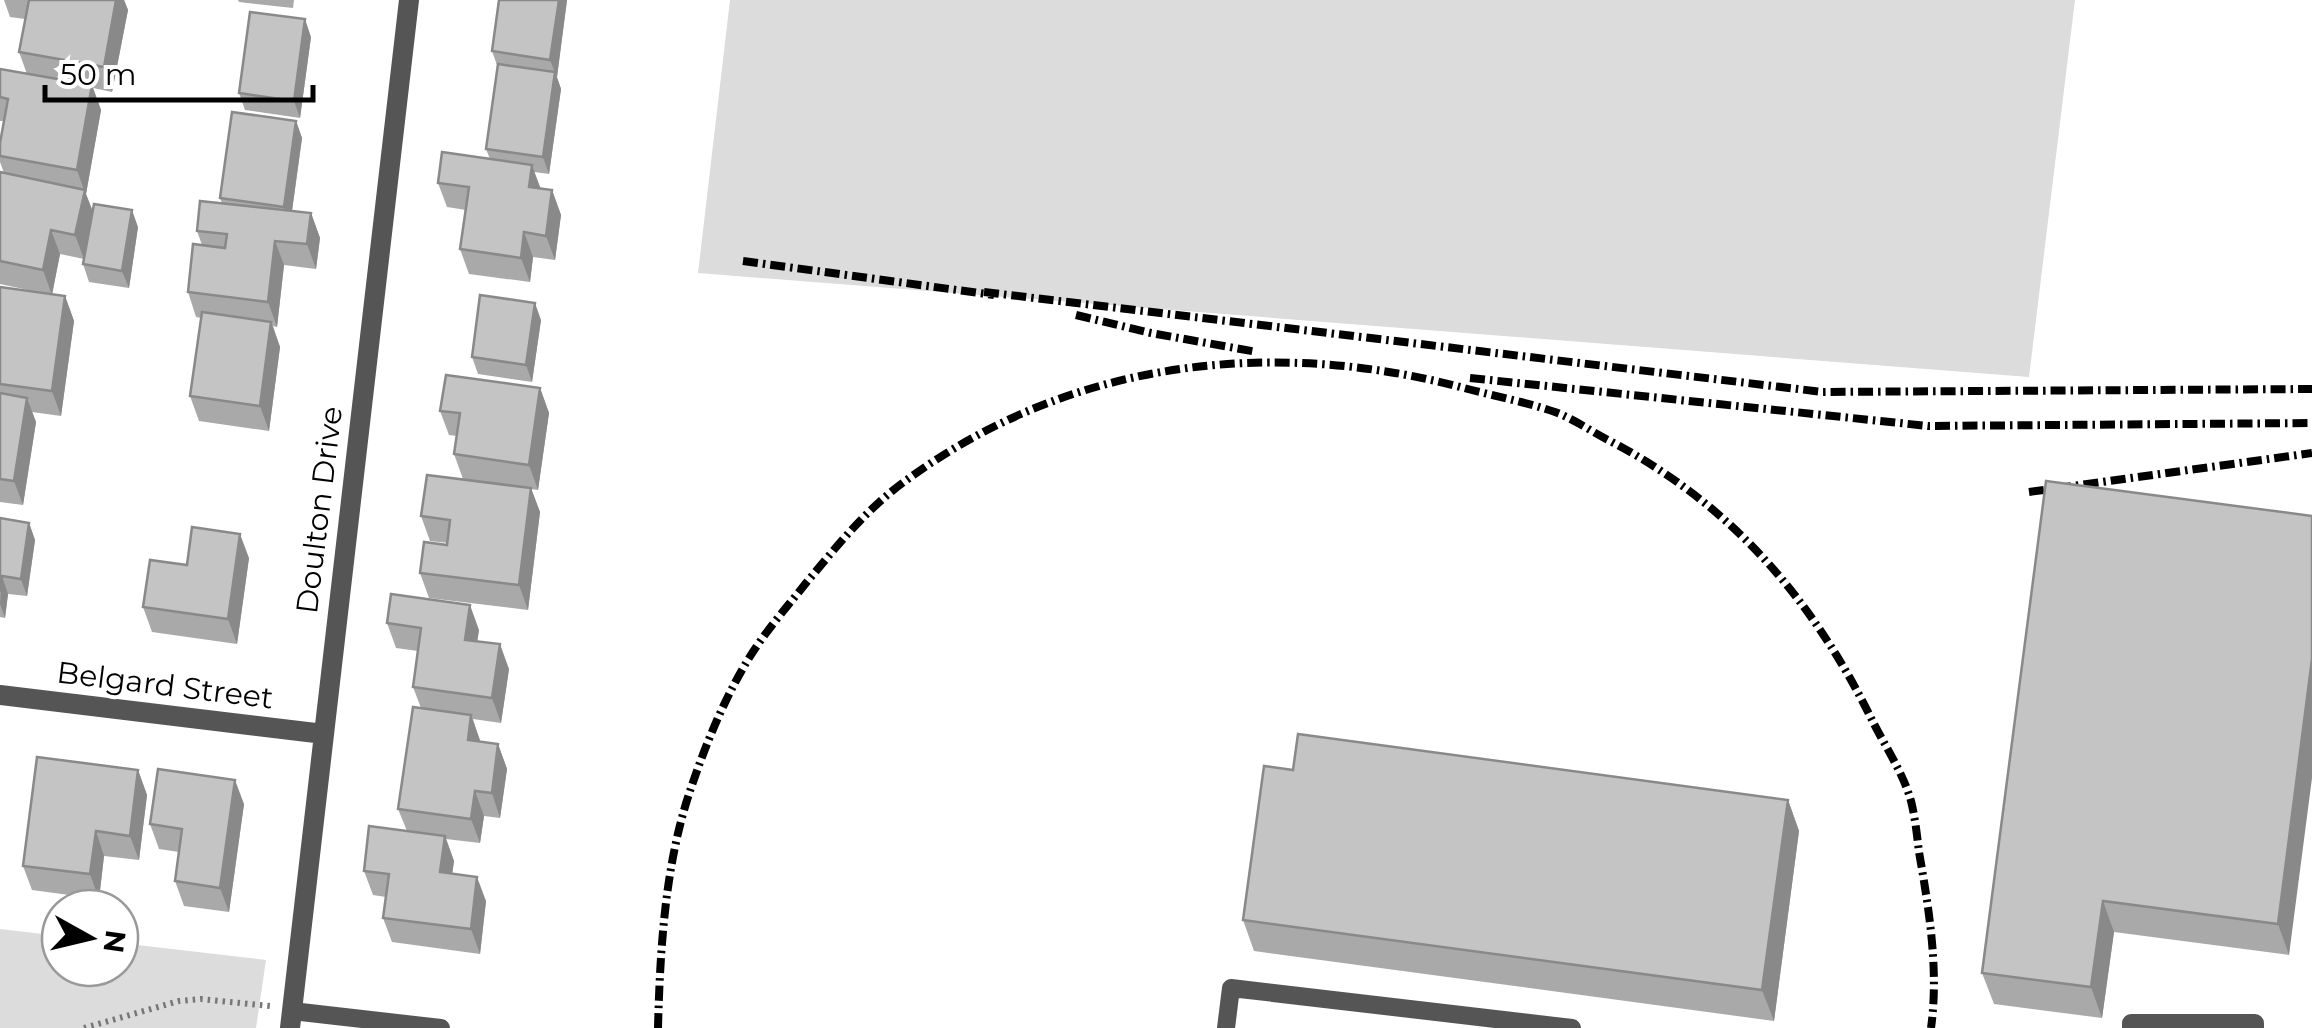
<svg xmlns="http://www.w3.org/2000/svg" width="2312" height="1028" viewBox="0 0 2312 1028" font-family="Montserrat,sans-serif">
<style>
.green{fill:#dcdcdc}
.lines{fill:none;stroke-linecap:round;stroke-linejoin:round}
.path{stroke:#777;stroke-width:6;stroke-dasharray:2.5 5;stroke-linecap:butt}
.service{stroke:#555;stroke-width:18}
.minor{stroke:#555;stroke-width:20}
.rail{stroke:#000;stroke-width:8;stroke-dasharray:15 5 2.5 5;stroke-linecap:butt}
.wall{fill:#a9a9a9}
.shaded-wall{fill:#898989}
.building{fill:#c4c4c4;stroke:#898989;stroke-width:2.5}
.labels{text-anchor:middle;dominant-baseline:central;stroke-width:8;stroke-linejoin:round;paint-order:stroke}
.street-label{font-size:30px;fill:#000;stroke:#fff}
</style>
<rect width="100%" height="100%" fill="#fff"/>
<!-- green -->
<path class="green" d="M730,0H2075L2029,377L698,273Z
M0,929L60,936V968H120V943L266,960L256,1028H0Z"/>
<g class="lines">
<!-- path -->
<path class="path" d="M84,1028L179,1001L201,999L270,1006"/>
<!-- service -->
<path class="service" d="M292,1011L441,1028
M1226,1028L1231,988L1572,1028
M2131,1028V1023H2255V1028"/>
<!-- minor -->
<path class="minor" d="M0,695L324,734
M290,1028L409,0"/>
<!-- rail -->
<path class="rail" d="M743,261L994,295
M984,292L1823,392L2312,389
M1076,315L1151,333L1257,352
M1470,378L1928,426L2312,423
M2029,492L2312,453
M658,1028C660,950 665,865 690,791C705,746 724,699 749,658C765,632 787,607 806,583C837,546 868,507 908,479C1071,360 1272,337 1464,388C1494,396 1526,402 1555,412C1574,419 1592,432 1610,441C1729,503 1811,597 1870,716C1883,743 1903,772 1911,801C1915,817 1917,835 1919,852C1929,909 1939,970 1931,1028"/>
</g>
<!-- wall -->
<path class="wall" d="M4,0H124L128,10L112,92L93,88L101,110L86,194L92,211L138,227L129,288L89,282L83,264L84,259L60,254L52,294L65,296L74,321L61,416L32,412L36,422L23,505L0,502V287L47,294L0,284V172L4,173L0,162V143L4,121H0V69L27,74L19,52L25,19L10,17Z
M238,0H294L293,8L239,2Z
M567,0L557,77L561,89L549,174L534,172L541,189L552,190L561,215L555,260L533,257L530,282L469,274L460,249L466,210L447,207L438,183L490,159L486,149L498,68L492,51Z
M311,37L300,118L245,110L239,93Z
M296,121L302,138L292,211L311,213L320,238L316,269L284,265L277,327L273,326L280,347L269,431L199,421L190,396L201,318L196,317L188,292L202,245L197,231L222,203L220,198Z
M541,320L532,382L478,374L472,357Z
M540,388L549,413L538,490L531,489L540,512L528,610L429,598L420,573L448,543L430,541L421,516L463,479L454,454L457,436L449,435L440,411Z
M2312,516L2289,955L2114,932L2102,1018L1994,1004L1982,973Z
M0,518L29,523L35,540L27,596L8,594L5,618L0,617Z
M249,558L237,644L152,632L143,607L187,565Z
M387,623L479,630L477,641L509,669L501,723L473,719L480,742L498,744L507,769L500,818L484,816L480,843L446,839L454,861L452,874L486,901L480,954L392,942L383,918L386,897L373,895L364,871L407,831L398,809L421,708L413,687L418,651L396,648Z
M138,770L147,795L139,860L104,856L99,899L32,890L23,866Z
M1788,800L1799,831L1774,1021L1254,951L1243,920Z
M244,804L229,912L184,906L175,881L179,852L159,849L150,824Z"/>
<!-- shaded-wall -->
<path class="shaded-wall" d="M116,0H124L128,10L112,92L104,67Z
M559,0H567L557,77L550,60Z
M305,19L311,37L300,118L294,101Z
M555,72L561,89L549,174L543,157Z
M92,85L101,110L86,194L94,214L84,259L75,235L84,190L77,170Z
M296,121L302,138L290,225L284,207Z
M532,165L541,190L529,187Z
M552,190L561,215L555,260L546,236Z
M132,210L138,227L129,288L122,271Z
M311,213L320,238L316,269L307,244Z
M51,230L60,254L52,295L43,270Z
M524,232L533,257L530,282L521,258Z
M275,241L284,265L277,327L268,302Z
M65,296L74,321L61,416L52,391Z
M535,303L541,320L532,382L526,365Z
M271,322L280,347L269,431L260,406Z
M540,388L549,413L538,490L529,465Z
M27,398L36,422L23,505L14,481Z
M531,488L540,512L528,610L519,585Z
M29,523L35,540L27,596L21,579Z
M240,534L249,558L237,644L228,619Z
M2,576L8,594L5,618L0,604Z
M470,605L479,630L474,664L465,640Z
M500,644L509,669L501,723L492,698Z
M2312,659V778L2289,955L2278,924Z
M471,715L480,740L477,764L468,740Z
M498,744L507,769L500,818L492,793Z
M138,770L147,795L139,860L130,836Z
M235,780L244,804L229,912L220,888Z
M475,791L484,816L480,843L471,819Z
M1788,800L1799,831L1774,1021L1762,990Z
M96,831L104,856L99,899L90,874Z
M445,836L454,861L449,897L440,872Z
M477,877L486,901L480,954L471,929Z
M2103,901L2114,932L2102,1018L2091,987Z"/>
<!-- building -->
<path class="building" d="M29,0H116L104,67L19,52Z
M499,0H559L550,60L492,51Z
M250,12L305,19L294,101L239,93Z
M498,64L555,72L543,157L486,149Z
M0,69L92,85L77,170L0,156V143L8,99L0,97Z
M232,112L296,121L284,207L220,198Z
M442,152L532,165L529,187L552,190L546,236L524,232L521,258L460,249L469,187L438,183Z
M0,172L85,190L75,235L51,230L43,270L0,261Z
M200,201L311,213L307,244L275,241L268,302L188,292L193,244L225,248L227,234L197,231Z
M94,204L132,210L122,271L83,264Z
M0,287L65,296L52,391L0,384Z
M480,295L535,303L526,365L472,357Z
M202,312L271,322L260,406L190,396Z
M446,375L540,388L529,465L454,454L460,413L440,411Z
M0,393L27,398L14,481L0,479Z
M427,475L531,488L519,585L420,573L424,542L447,545L450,520L421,516Z
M2046,481L2312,516V659L2278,924L2103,901L2091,987L1982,973Z
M0,518L29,523L21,579L2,576L0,592Z
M192,527L240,534L228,619L143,607L150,560L187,565Z
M391,594L470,605L465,640L500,644L492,698L413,687L421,628L387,623Z
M413,707L471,715L468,740L498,744L492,793L475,791L471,819L398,809Z
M1298,734L1788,800L1762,990L1243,920L1264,766L1293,770Z
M37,757L138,770L130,836L96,831L90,874L23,866Z
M158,769L235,780L220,888L175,881L182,829L150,824Z
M369,826L445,836L440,872L477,877L471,929L383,918L389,874L364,871Z"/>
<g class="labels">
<!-- street labels -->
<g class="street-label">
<text transform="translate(319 510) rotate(-83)">Doulton Drive</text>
<text transform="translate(165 685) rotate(7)">Belgard Street</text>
</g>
</g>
<!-- north arrow -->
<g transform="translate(90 938) rotate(98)"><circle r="48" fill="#ffffff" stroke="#999999" stroke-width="2.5"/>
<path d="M0-8L18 38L0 25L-18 38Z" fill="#000000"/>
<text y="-15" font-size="28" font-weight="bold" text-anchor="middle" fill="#000000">N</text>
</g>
<!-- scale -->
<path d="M45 85v15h268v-15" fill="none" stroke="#000000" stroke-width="5"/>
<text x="60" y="85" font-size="30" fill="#000000" stroke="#ffffff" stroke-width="8" paint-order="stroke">50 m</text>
</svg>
